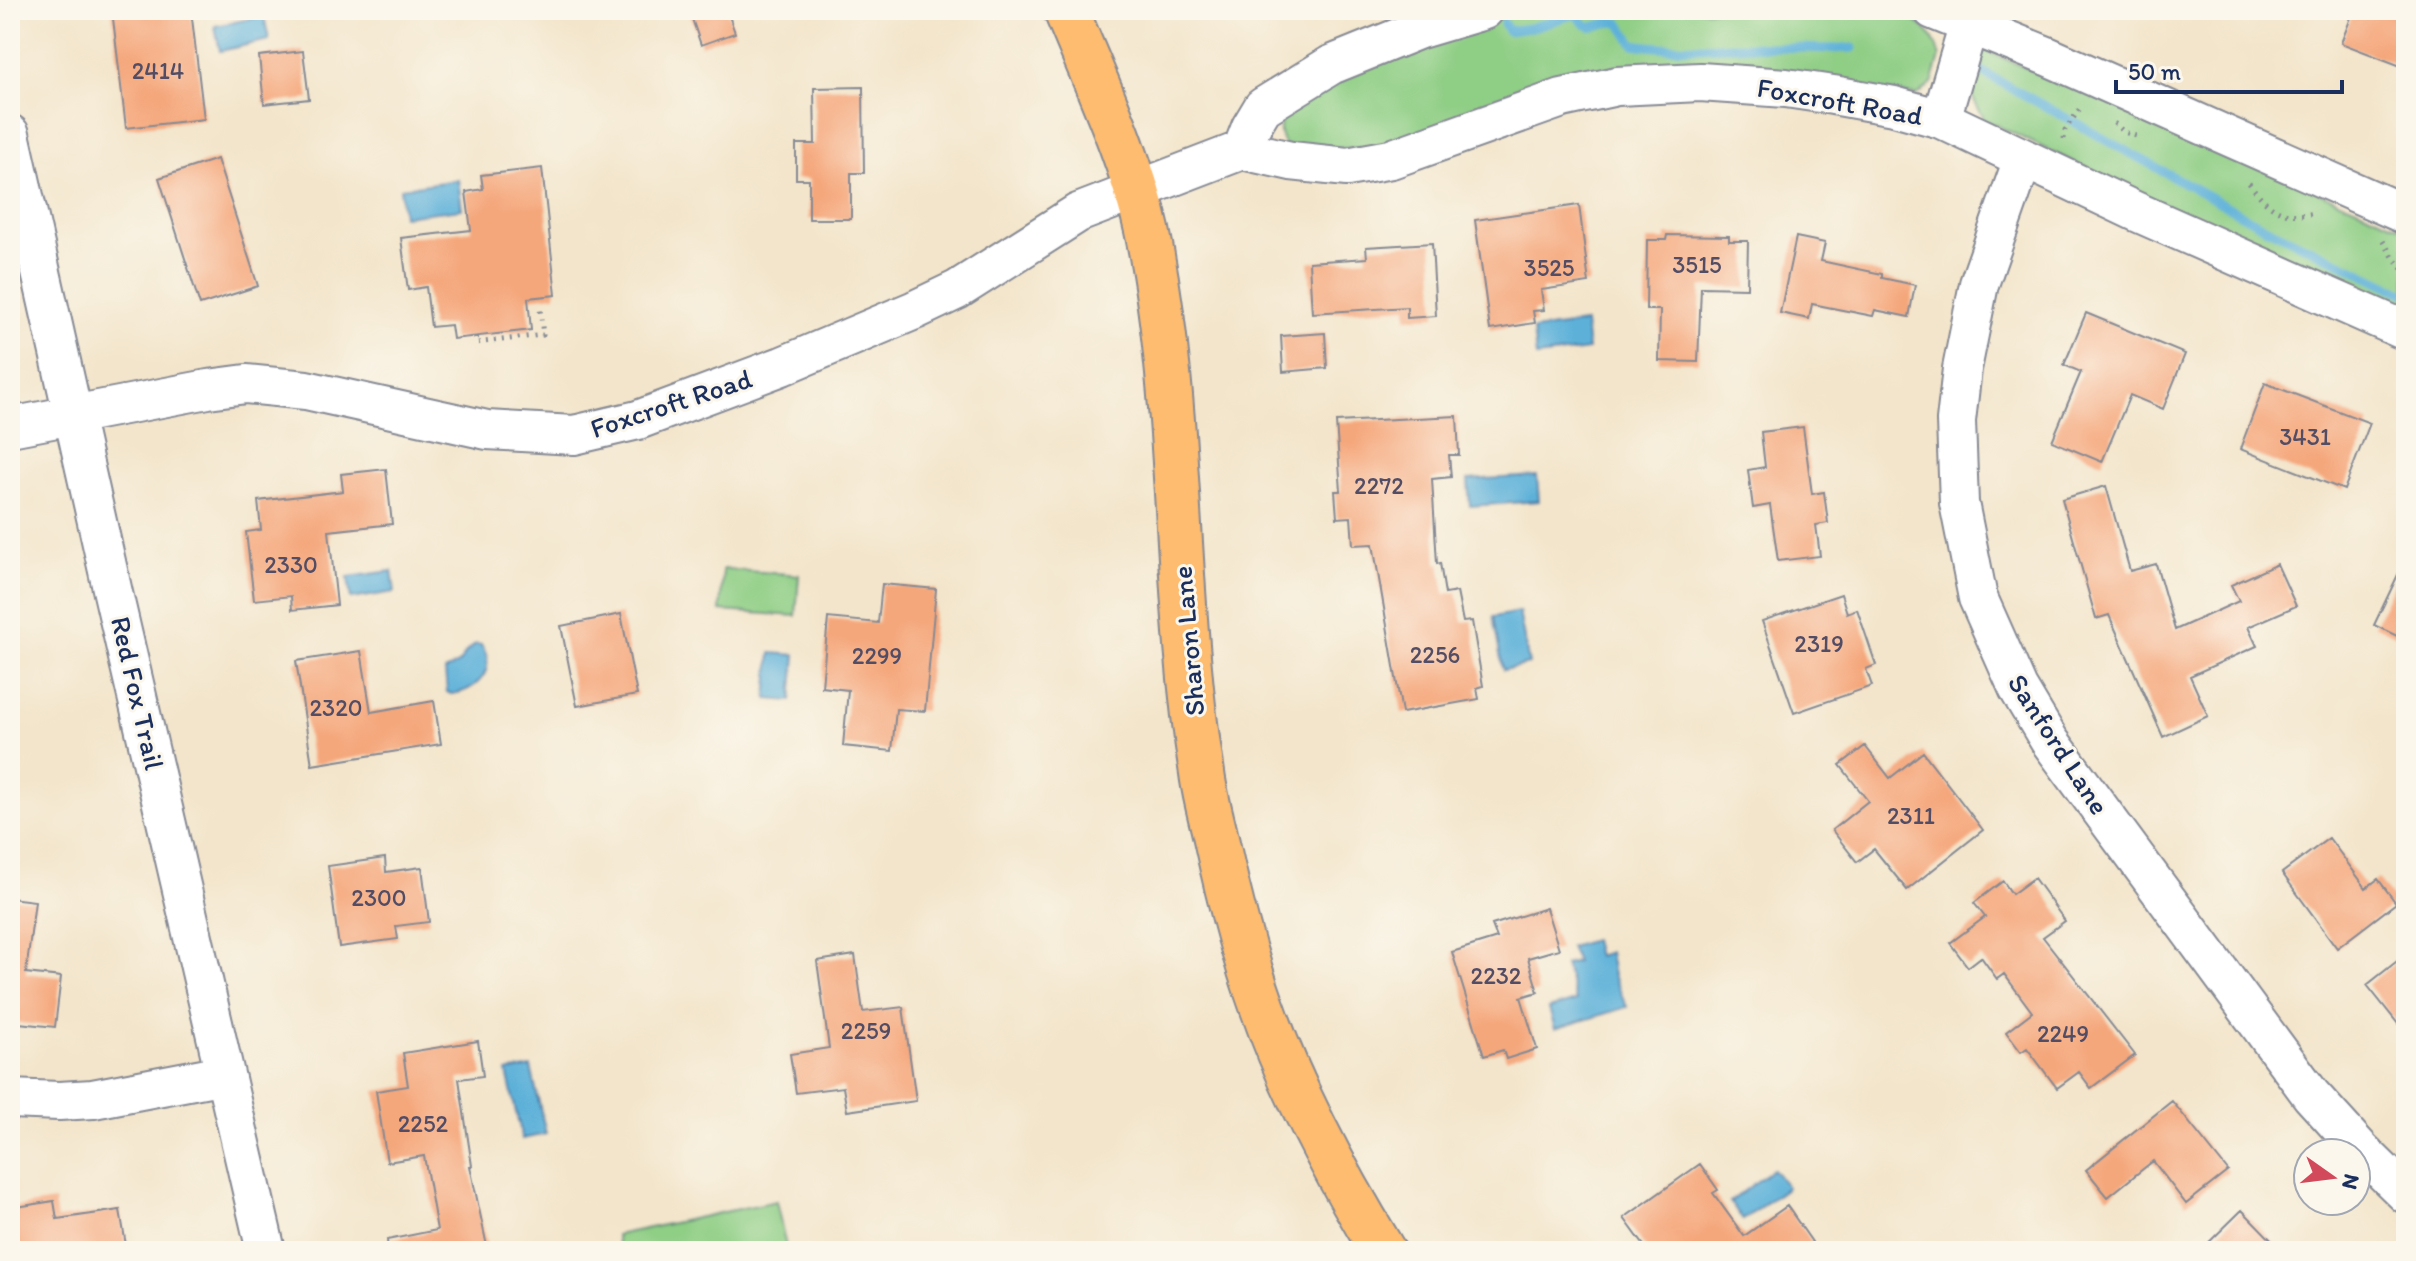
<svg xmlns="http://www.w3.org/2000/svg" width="2416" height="1261" viewBox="0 0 2416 1261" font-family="Itim,sans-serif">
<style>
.green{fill:#8fce85;stroke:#557e72;stroke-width:2}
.water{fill:#5db1d9;stroke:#3c709c;stroke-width:2}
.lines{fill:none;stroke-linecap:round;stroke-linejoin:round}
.stream{stroke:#5db1d9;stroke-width:9}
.building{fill:#f5a77b}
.minor-casing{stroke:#878a94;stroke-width:42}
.major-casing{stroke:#878a94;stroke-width:48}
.path{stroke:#878a94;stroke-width:5;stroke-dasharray:2 6;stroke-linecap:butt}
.minor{stroke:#fff;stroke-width:38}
.major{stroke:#fdbc70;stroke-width:44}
.labels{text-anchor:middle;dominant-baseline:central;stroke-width:6;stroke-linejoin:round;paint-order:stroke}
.number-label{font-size:24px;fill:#524d65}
.street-label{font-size:28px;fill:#1b2f5e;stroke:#fbf7ec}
</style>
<rect width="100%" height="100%" fill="#fbf7ec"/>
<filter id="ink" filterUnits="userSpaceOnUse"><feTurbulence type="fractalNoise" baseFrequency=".0125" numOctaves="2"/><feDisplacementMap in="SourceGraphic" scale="16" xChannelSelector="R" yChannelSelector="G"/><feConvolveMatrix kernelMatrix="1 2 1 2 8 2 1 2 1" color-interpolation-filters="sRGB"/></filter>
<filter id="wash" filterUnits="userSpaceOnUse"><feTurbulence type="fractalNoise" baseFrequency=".006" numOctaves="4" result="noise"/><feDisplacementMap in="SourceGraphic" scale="32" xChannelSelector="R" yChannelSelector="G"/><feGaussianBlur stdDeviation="1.8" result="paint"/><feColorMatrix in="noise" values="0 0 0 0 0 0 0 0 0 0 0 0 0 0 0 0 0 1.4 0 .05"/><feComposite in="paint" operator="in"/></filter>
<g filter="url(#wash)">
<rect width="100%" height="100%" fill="#f3e5cb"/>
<!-- green -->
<path class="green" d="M1527,10H1887C1916,19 1932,27 1940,57L1932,84L1917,95L1690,71L1382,149L1285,146C1277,133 1279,123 1286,110L1392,51Z
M1984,50L2406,229V320L1985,120C1971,96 1955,70 1984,50Z
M723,569L799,575L796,616L720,611Z
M776,1201L787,1251H619L616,1235Z"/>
<!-- water -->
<path class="water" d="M264,16L269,40L220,51L215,26Z
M458,180L462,209L403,216L400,188Z
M1585,323L1588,350L1536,357L1533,330Z
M1537,476L1539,501L1470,506L1468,480Z
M392,571L395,592L351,599L348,577Z
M1519,612L1529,664L1503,670L1493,617Z
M476,644L481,645C499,669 476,692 451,694L447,692L445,671L459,663L467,651Z
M771,653L796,655L792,701L767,699Z
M1593,940L1597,956L1609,952L1613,976L1627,1007L1555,1029L1549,1009L1576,1001L1565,965L1576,962L1570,947Z
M531,1067L546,1134L522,1139L507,1072Z
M1773,1169L1787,1187L1743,1220L1730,1202Z"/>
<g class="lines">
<!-- stream -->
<path class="stream" d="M1504,23L1508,31L1529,28L1573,15L1577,16C1594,38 1599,18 1620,23L1634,44C1665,50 1697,46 1728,46C1770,45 1811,51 1853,48
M1975,68L2263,226L2406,294"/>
</g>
<g id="blocks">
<!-- building -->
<path class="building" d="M112,10H191L204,119L126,128Z
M689,10H727L735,33L701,45Z
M2354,10H2406V68L2341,43Z
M303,51L309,99L264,104L259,56Z
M863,87L864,173H851V219H809V179H796V144H815L814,88Z
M217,159L258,286L200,305L159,178Z
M542,168L556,295L528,298L531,330L453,339L451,325L431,327L426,287L408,290L401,238L471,230L466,192L483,189L481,175Z
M1579,205L1589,283L1541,290L1544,310L1533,311L1535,323L1490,330L1475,220Z
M1667,235L1729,236V241H1748L1747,288L1701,287L1698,362L1659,361L1660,310H1646L1647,240H1666Z
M1796,237L1825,243L1821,261L1882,274V278L1915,285L1909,317L1875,310L1873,316L1812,304L1809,319L1780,313Z
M1432,243L1436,316L1407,318V307L1312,313L1309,262L1367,258L1366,247Z
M2086,313L2185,354L2163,409L2130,395L2102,462L2052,441L2081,372L2064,365Z
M1325,333L1327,368L1283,372L1281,336Z
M2265,383L2370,423L2344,490L2240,449Z
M1457,416L1459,455H1449L1451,477L1432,479L1437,564L1440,563L1445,594L1457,592L1463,622L1472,621L1483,686L1477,688L1479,699L1402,713L1373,544L1353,545L1351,517L1337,518L1335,491H1341L1336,422Z
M1803,427L1812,494L1824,492L1828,523L1816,525L1820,556L1778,561L1770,505L1753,508L1748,470L1765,467L1761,432Z
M386,469L392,524L329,531L337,605L292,610L291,596L254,600L246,532L261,530L258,501L343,491L341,474Z
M2106,486L2130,571L2156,564L2175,630L2239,601L2231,585L2277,564L2296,606L2248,627L2257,646L2190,676L2208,716L2163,737L2109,615L2096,619L2062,499Z
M2406,558V622L2399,637L2374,625Z
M882,584L936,589L925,711L896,709L892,751L843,746L848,690L822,687L828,618L878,623Z
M1841,594L1847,613L1857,609L1876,665L1866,669L1872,686L1794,713L1762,621Z
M621,614L637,695L577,706L561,626Z
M361,651L371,712L434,701L441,744L312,765L296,661Z
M1865,746L1890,778L1923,752L1983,830L1907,890L1874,849L1857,862L1832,830L1868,801L1840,765Z
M2329,838L2366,888L2378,879L2396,903L2337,948L2282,873Z
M385,858L386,872L422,867L429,922L396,926L398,939L339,947L328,866Z
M2034,878L2065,921L2043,937L2135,1055L2091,1088L2079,1072L2057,1088L2027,1048L2021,1052L2006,1032L2032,1012L2004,974L1997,979L1981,957L1968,967L1950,943L1985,917L1974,903L2003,881L2012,894Z
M10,898L35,901L26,973L61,977L55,1027L10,1022Z
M1546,908L1559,949L1528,958L1538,992L1521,997L1537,1049L1506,1059L1503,1050L1484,1056L1452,952L1497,938L1492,925Z
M2406,954V1034L2367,985Z
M855,955L863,1012L903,1007L916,1101L847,1111L843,1087L796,1093L790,1054L829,1048L817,961Z
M478,1041L483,1076L459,1079L472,1166H470L488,1251H388L387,1240L437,1230L424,1156L387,1162L376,1091L408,1086L403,1053Z
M2172,1101L2228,1171L2186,1204L2153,1161L2108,1197L2086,1170Z
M1700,1164L1718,1190L1713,1193L1744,1236L1787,1206L1812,1242L1799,1251H1648L1624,1218Z
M54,1201L57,1219L120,1210L127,1251H10V1208Z
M2242,1210L2282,1251H2200Z"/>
</g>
</g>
<g filter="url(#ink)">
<use href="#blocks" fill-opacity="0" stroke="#878a94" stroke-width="2"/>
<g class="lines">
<!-- minor casing -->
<g class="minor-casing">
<path id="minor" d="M1933,10L2047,56L2406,215
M1941,119L1969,24
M10,134L113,593L266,1251
M1242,150L1251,127L1263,107L1331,65L1420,29L1484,10
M2023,159L1979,284L1962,369L1956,421L1959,503L1978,598L2018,688L2049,740L2311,1095L2361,1150L2406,1194
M10,427L208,389L246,384L306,390L487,430L574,435L638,420L782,366L915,310L957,290L1078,213L1242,150L1291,161L1347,167L1391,159L1562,98L1617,86L1700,82L1786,88L1833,95L1894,106L1941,119L2137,212L2406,331
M10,1099L59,1101L93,1099L224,1074"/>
</g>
<!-- major casing -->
<g class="major-casing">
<path id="major" d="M1066,10C1094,79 1131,156 1147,230C1184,408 1173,593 1202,773C1205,797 1212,820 1217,843C1229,898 1243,953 1262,1006C1292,1092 1336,1174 1383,1251"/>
</g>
<!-- path -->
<path class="path" d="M2114,123L2124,132L2139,137
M2064,139L2065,130L2081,107
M2249,183C2269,209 2282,219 2315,213
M2383,241L2395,260L2406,272
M476,337V343L543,335L540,309"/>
<!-- minor -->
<use href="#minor" class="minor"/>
<!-- major -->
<use href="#major" class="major"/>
</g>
</g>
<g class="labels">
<!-- number labels -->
<g class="number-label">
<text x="158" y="70">2414</text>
<text x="1697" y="264">3515</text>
<text x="1549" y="267">3525</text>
<text x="2305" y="436">3431</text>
<text x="1379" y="485">2272</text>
<text x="291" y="564">2330</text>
<text x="1819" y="643">2319</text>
<text x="1435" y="654">2256</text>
<text x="877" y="655">2299</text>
<text x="336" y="707">2320</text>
<text x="1911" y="815">2311</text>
<text x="379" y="897">2300</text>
<text x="1496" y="975">2232</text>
<text x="866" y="1030">2259</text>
<text x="2063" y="1033">2249</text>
<text x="423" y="1123">2252</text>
</g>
<!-- street labels -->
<g class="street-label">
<text transform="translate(1840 101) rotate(10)">Foxcroft Road</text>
<text transform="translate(671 403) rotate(-18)">Foxcroft Road</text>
<text transform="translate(1188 641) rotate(-95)">Sharon Lane</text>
<text transform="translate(138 693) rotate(77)">Red Fox Trail</text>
<text transform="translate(2059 744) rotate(57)">Sanford Lane</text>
</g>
</g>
<!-- margin -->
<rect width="2416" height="1261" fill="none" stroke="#fbf7ec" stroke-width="40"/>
<!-- north arrow -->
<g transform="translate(2332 1177) rotate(104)"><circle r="38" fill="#fbf7ec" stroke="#a1a7b3" stroke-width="2"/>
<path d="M0-6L14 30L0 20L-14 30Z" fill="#d1495b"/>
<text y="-12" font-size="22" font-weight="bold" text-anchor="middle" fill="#1b2f5e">N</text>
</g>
<!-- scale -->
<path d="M2116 80v12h226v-12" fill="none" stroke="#1b2f5e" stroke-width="4"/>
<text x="2128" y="80" font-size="24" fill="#1b2f5e" stroke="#fbf7ec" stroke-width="6" paint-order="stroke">50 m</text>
</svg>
